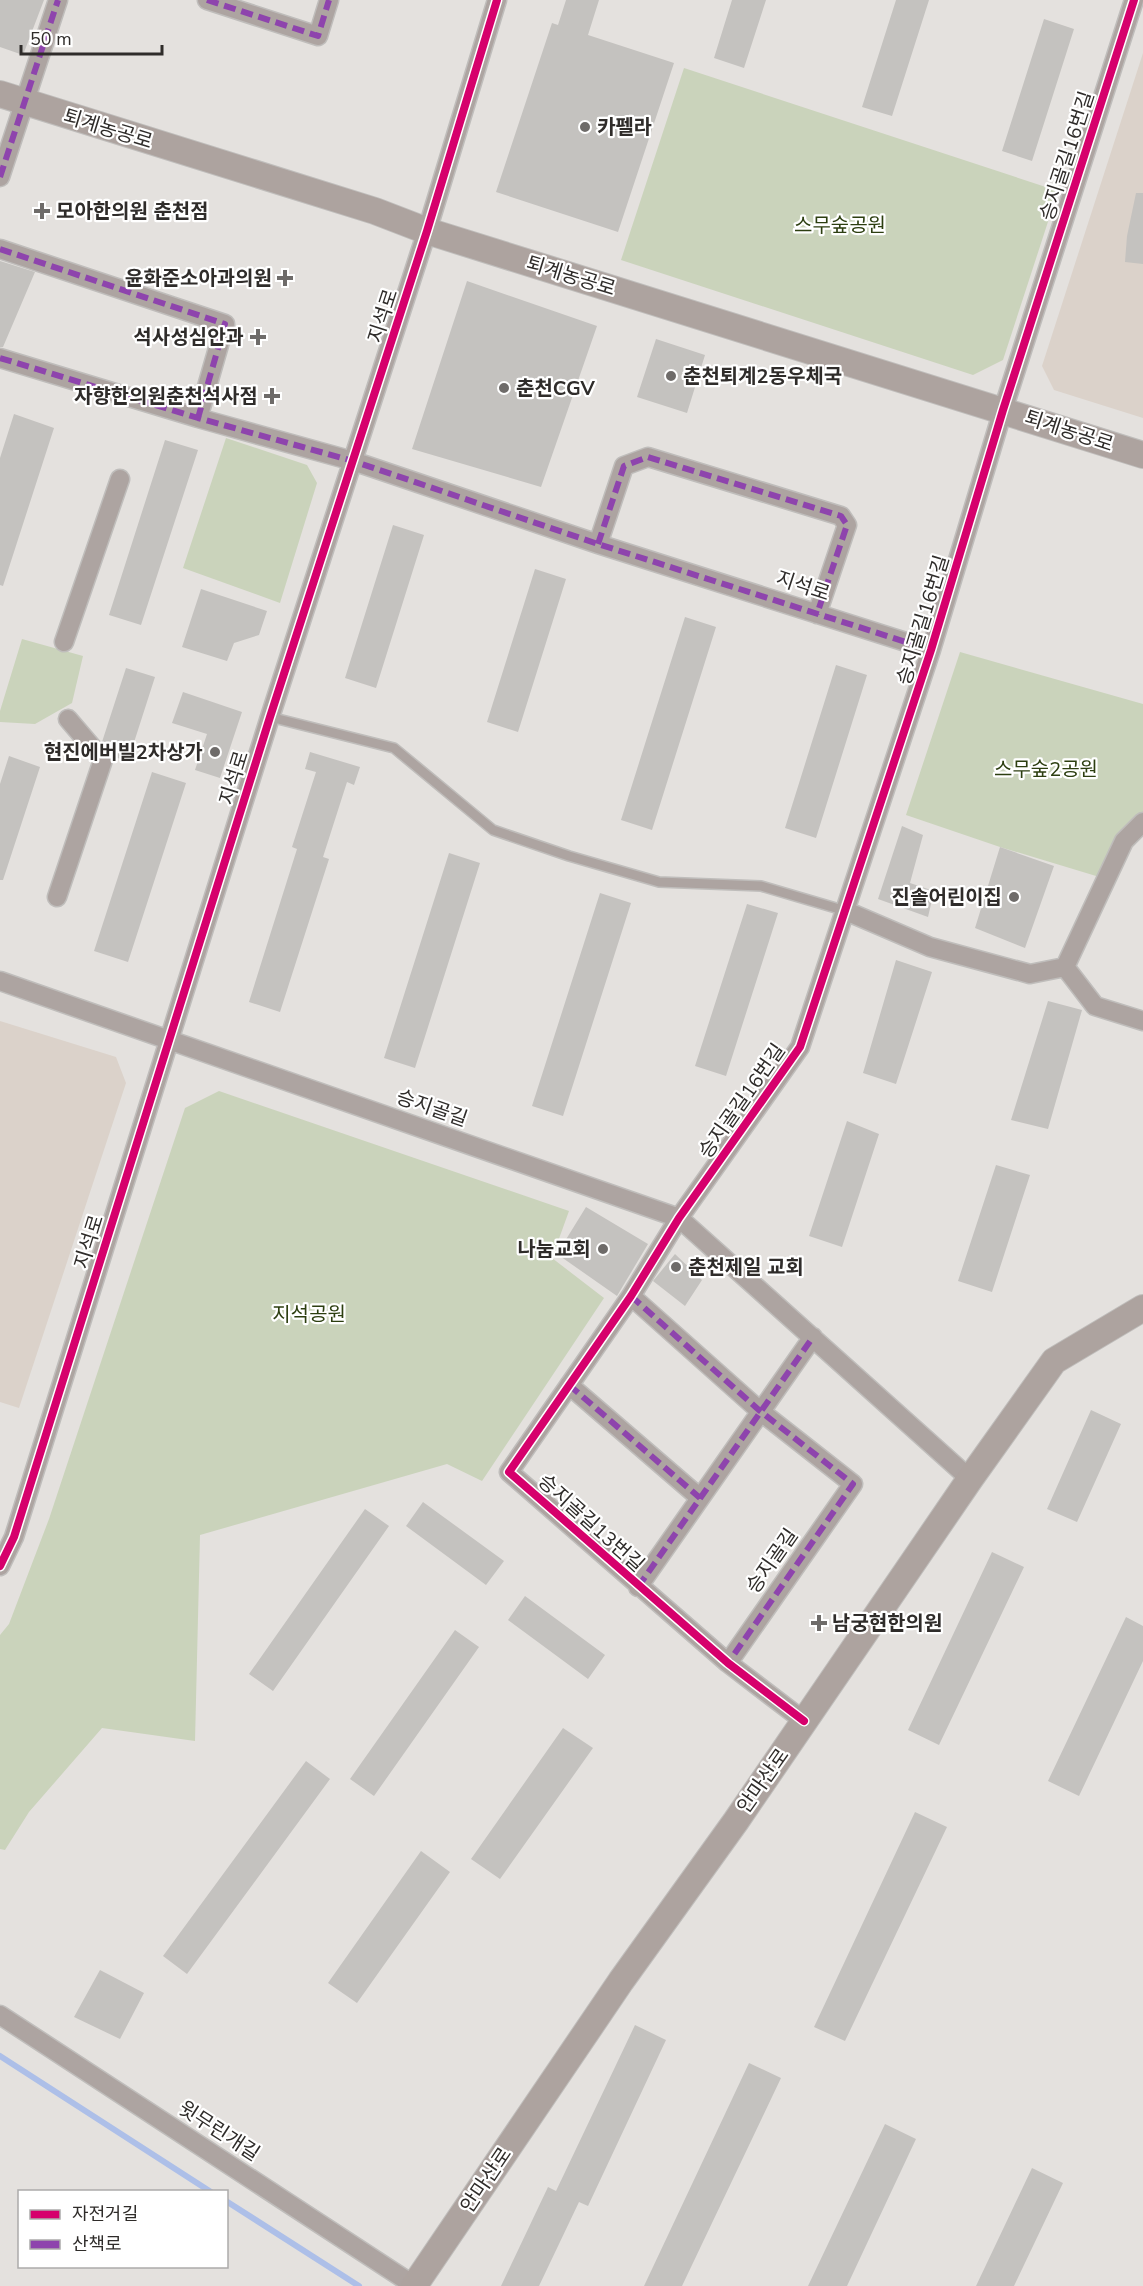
<svg xmlns="http://www.w3.org/2000/svg" width="1143" height="2286" viewBox="0 0 1143 2286" font-family="'Nunito Sans','Noto Sans KR',sans-serif">
<style>
.built{fill:#dbd2ca}
.green{fill:#cad3bb}
.lines{fill:none;stroke-linecap:round;stroke-linejoin:round}
.stream{stroke:#adbfe8;stroke-width:6}
.building{fill:#c4c2bf}
.lane-casing{stroke:#bfbdbb;stroke-width:12}
.street-casing{stroke:#bfbdbb;stroke-width:21}
.secondary-casing{stroke:#bfbdbb;stroke-width:28}
.lane{stroke:#ada4a1;stroke-width:9}
.street{stroke:#ada4a1;stroke-width:18}
.secondary{stroke:#ada39f;stroke-width:26}
.quiet{stroke:#8e44ad;stroke-width:6;stroke-dasharray:12 6;stroke-linecap:butt}
.cycleway-casing{stroke:#fff;stroke-width:11}
.cycleway{stroke:#d6006c;stroke-width:8}
.poi-dot{fill:#6e6b69;stroke:#fff;stroke-width:2}
.labels{text-anchor:middle;dominant-baseline:central;stroke-width:4.5;stroke-linejoin:round;paint-order:stroke}
.poi-label{font-size:20px;font-weight:bold;fill:#2f2c2a;stroke:#fff;text-anchor:start}
.street-label{font-size:20px;fill:#2f2c2a;stroke:#fff}
.park-label{font-size:20px;fill:#2c3e10;stroke:#fff}
</style>
<rect width="100%" height="100%" fill="#e4e1de"/>
<!-- built -->
<path class="built" d="M1143,53V418L1054,390L1042,366Z
M0,1021L116,1057L126,1083L19,1408L0,1402Z"/>
<!-- green -->
<path class="green" d="M684,68L1058,191L1003,360L973,375L621,260Z
M226,438L307,465L317,483L280,603L183,568Z
M22,639L83,656L72,703L35,724L0,722V711Z
M960,652L1143,704V822L1106,879L1000,847L906,815Z
M219,1091L569,1211L552,1258L604,1298L482,1481L447,1464L200,1535L195,1741L102,1728L29,1812L5,1850L0,1849V1635L9,1624L49,1519L185,1108Z"/>
<g class="lines">
<!-- stream -->
<path class="stream" d="M0,2056L211,2192
M226,2201L359,2286"/>
</g>
<!-- building -->
<path class="building" d="M0,0H44L23,55L0,47Z
M566,0H599L588,35L674,63L618,232L496,192L552,23L558,25Z
M732,0H766L744,68L714,58Z
M896,0H929L892,116L862,107Z
M1044,19L1074,29L1032,161L1002,151Z
M1136,193H1143V264L1125,262L1127,236Z
M0,261L35,272L3,347H0Z
M467,281L597,326L541,487L412,449Z
M656,339L705,355L687,413L637,397Z
M14,414L54,428L3,586L0,585V458Z
M165,440L198,450L141,625L109,615Z
M393,525L424,535L376,688L345,678Z
M535,569L566,579L518,732L487,722Z
M201,589L267,611L259,635L234,643L227,661L182,647Z
M685,617L716,627L652,830L621,820Z
M836,665L867,675L816,838L785,828Z
M126,668L155,677L128,761L114,757L102,742Z
M183,692L242,712L220,778L195,770L207,734L172,723Z
M310,752L360,767L354,785L347,782L323,857L329,859L280,1012L249,1002L297,849L292,847L316,772L305,769Z
M9,756L40,767L3,880H0V784Z
M152,772L186,783L128,962L94,951Z
M902,826L923,835L910,883L934,891L928,917L878,899Z
M1000,847L1054,866L1025,948L975,928Z
M449,853L480,863L415,1068L384,1058Z
M600,893L631,903L563,1116L532,1106Z
M747,904L778,913L726,1076L695,1066Z
M896,960L932,972L896,1084L863,1073Z
M1048,1001L1082,1010L1048,1129L1011,1120Z
M847,1121L879,1134L842,1247L809,1236Z
M996,1165L1030,1175L992,1292L958,1281Z
M586,1207L648,1244L617,1296L557,1254Z
M675,1254L702,1280L685,1306L653,1281Z
M1091,1410L1121,1424L1077,1522L1047,1509Z
M423,1502L504,1561L486,1585L406,1526Z
M365,1509L389,1526L273,1691L249,1674Z
M992,1552L1024,1567L939,1745L908,1730Z
M525,1596L605,1655L588,1679L508,1620Z
M1126,1617L1143,1626V1661L1079,1796L1048,1781Z
M455,1630L479,1647L374,1796L350,1779Z
M563,1728L593,1748L500,1879L471,1859Z
M306,1761L330,1779L187,1974L163,1956Z
M915,1812L947,1827L845,2041L814,2027Z
M421,1851L450,1872L357,2003L328,1983Z
M100,1970L144,1993L120,2039L74,2017Z
M635,2025L666,2040L588,2206L579,2202L539,2286H501L548,2187L556,2191Z
M749,2063L781,2078L682,2286H644Z
M885,2124L916,2139L847,2286H808Z
M1032,2168L1063,2183L1014,2286H976Z"/>
<g class="lines">
<!-- lane casing -->
<g class="lane-casing">
<path id="lane" d="M270,717L394,748L493,830L569,856L659,882L761,886L846,911"/>
</g>
<!-- street casing -->
<g class="street-casing">
<path id="street" d="M207,0L318,36L329,0
M0,177L58,0
M0,249L225,324L198,418
M0,358L198,418L353,461L598,544L931,650
M598,544L624,466L648,457L841,516L847,525L817,614
M64,642L120,479
M57,897L103,760L68,719
M846,911L930,947L1030,974L1065,967L1095,1006L1143,1021
M1065,967L1124,841L1143,822
M0,981L679,1218L970,1479
M631,1296L760,1411L853,1484L728,1663
M569,1385L700,1498
M0,1566L14,1537L270,717L427,231L497,0
M638,1587L813,1337
M804,1721L728,1663L509,1472L631,1296L679,1218L800,1047L931,650L1003,410L1134,0
M0,2015L415,2286"/>
</g>
<!-- secondary casing -->
<g class="secondary-casing">
<path id="secondary" d="M0,94L375,211L427,231L1143,455
M414,2286L621,1981L736,1821L970,1479L1054,1361L1143,1308"/>
</g>
<!-- lane -->
<use href="#lane" class="lane"/>
<!-- street -->
<use href="#street" class="street"/>
<!-- secondary -->
<use href="#secondary" class="secondary"/>
<!-- quiet -->
<path class="quiet" d="M207,0L318,36L329,0
M0,177L58,0
M0,249L225,324L198,418
M0,358L198,418L353,461L598,544L931,650
M598,544L624,466L648,457L841,516L847,525L817,614
M631,1296L760,1411L853,1484L728,1663
M569,1385L700,1498
M638,1587L813,1337"/>
<!-- cycleway casing -->
<g class="cycleway-casing">
<path id="cycleway" d="M0,1566L14,1537L270,717L427,231L497,0
M804,1721L728,1663L509,1472L631,1296L679,1218L800,1047L931,650L1003,410L1134,0"/>
</g>
<!-- cycleway -->
<use href="#cycleway" class="cycleway"/>
</g>
<!-- markers -->
<g class="poi-dot">
<circle cx="585" cy="127" r="6"/>
<path d="M39 202h6v6h6v6h-6v6h-6v-6h-6v-6h6z"/>
<path d="M282 269h6v6h6v6h-6v6h-6v-6h-6v-6h6z"/>
<path d="M255 328h6v6h6v6h-6v6h-6v-6h-6v-6h6z"/>
<circle cx="671" cy="376" r="6"/>
<circle cx="504" cy="388" r="6"/>
<path d="M269 387h6v6h6v6h-6v6h-6v-6h-6v-6h6z"/>
<circle cx="215" cy="752" r="6"/>
<circle cx="1014" cy="897" r="6"/>
<circle cx="603" cy="1249" r="6"/>
<circle cx="676" cy="1267" r="6"/>
<path d="M816 1614h6v6h6v6h-6v6h-6v-6h-6v-6h6z"/>
</g>
<g class="labels">
<!-- poi labels -->
<g class="poi-label">
<text x="597" y="127">카펠라</text>
<text x="56" y="211">모아한의원 춘천점</text>
<text x="272" y="278" text-anchor="end">윤화준소아과의원</text>
<text x="244" y="337" text-anchor="end">석사성심안과</text>
<text x="683" y="376">춘천퇴계2동우체국</text>
<text x="516" y="388">춘천CGV</text>
<text x="258" y="396" text-anchor="end">자향한의원춘천석사점</text>
<text x="203" y="752" text-anchor="end">현진에버빌2차상가</text>
<text x="1002" y="897" text-anchor="end">진솔어린이집</text>
<text x="591" y="1249" text-anchor="end">나눔교회</text>
<text x="688" y="1267">춘천제일 교회</text>
<text x="832" y="1623">남궁현한의원</text>
</g>
<!-- street labels -->
<g class="street-label">
<text transform="translate(108 129) rotate(17)">퇴계농공로</text>
<text transform="translate(1067 156) rotate(-72)">승지골길16번길</text>
<text transform="translate(571 276) rotate(17)">퇴계농공로</text>
<text transform="translate(383 316) rotate(-72)">지석로</text>
<text transform="translate(1069 431) rotate(18)">퇴계농공로</text>
<text transform="translate(803 586) rotate(18)">지석로</text>
<text transform="translate(923 620) rotate(-73)">승지골길16번길</text>
<text transform="translate(234 778) rotate(-73)">지석로</text>
<text transform="translate(742 1101) rotate(-55)">승지골길16번길</text>
<text transform="translate(432 1108) rotate(19)">승지골길</text>
<text transform="translate(89 1242) rotate(-73)">지석로</text>
<text transform="translate(591 1523) rotate(42)">승지골길13번길</text>
<text transform="translate(772 1561) rotate(-55)">승지골길</text>
<text transform="translate(763 1781) rotate(-55)">안마산로</text>
<text transform="translate(219 2131) rotate(33)">윗무린개길</text>
<text transform="translate(486 2180) rotate(-56)">안마산로</text>
</g>
<!-- park labels -->
<g class="park-label">
<text x="840" y="225">스무숲공원</text>
<text x="1046" y="769">스무숲2공원</text>
<text x="309" y="1314">지석공원</text>
</g>
</g>
<!-- legend -->
<rect x="18" y="2190" width="210" height="78" fill="#ffffff" stroke="#acabaa" stroke-width="1.5"/>
<rect x="30" y="2210" width="30" height="9" fill="#d6006c" stroke="#acabaa" stroke-width="1.5"/>
<text x="72" y="2220" font-size="18" fill="#2f2c2a">자전거길</text>
<rect x="30" y="2240" width="30" height="9" fill="#8e44ad" stroke="#acabaa" stroke-width="1.5"/>
<text x="72" y="2250" font-size="18" fill="#2f2c2a">산책로</text>
<!-- scale -->
<path d="M21 45v9h141v-9" fill="none" stroke="#2f2c2a" stroke-width="3"/>
<text x="30" y="45" font-size="18" fill="#2f2c2a" stroke="#ffffff" stroke-width="4.5" paint-order="stroke">50 m</text>
</svg>
